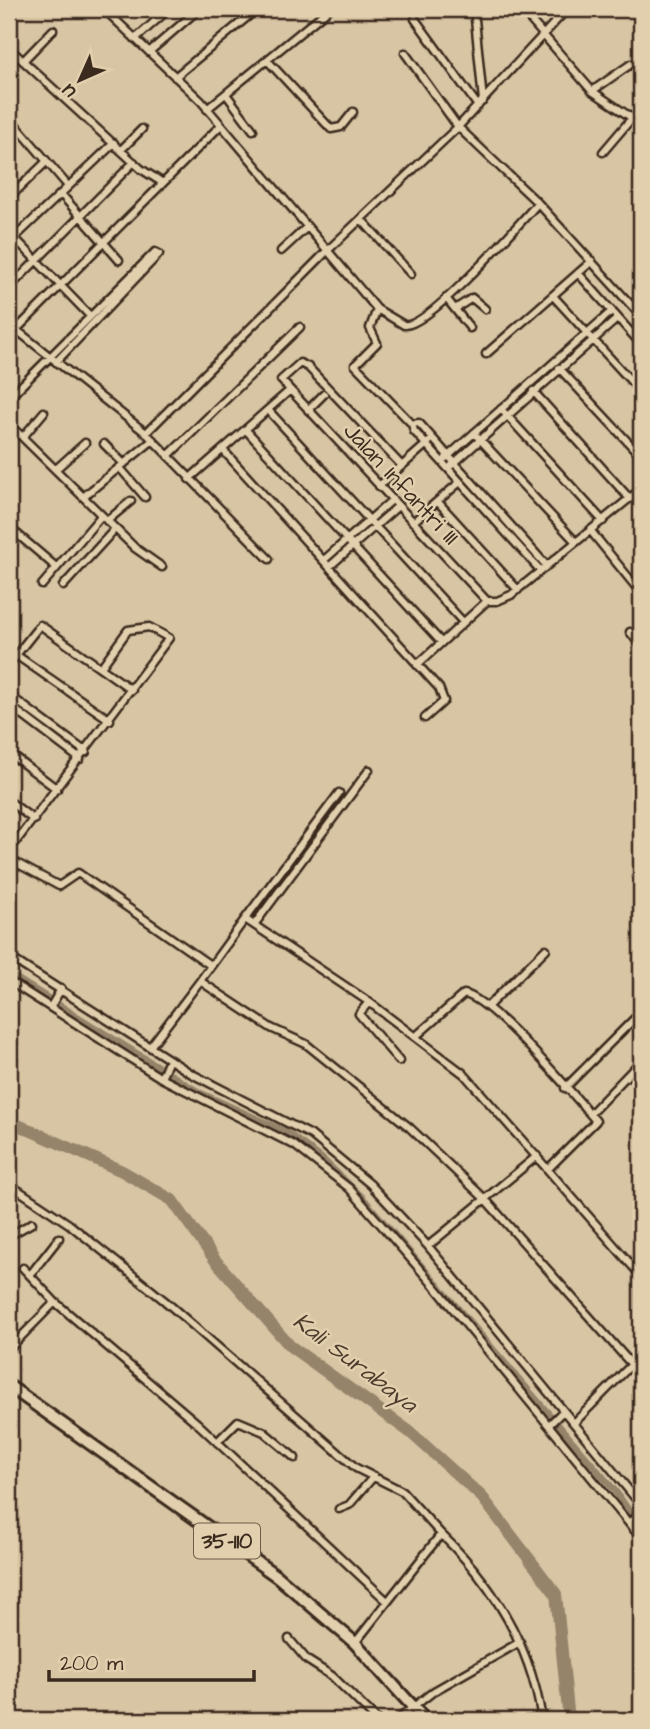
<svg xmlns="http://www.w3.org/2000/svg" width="650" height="1729" viewBox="0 0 650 1729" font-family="'Architects Daughter',sans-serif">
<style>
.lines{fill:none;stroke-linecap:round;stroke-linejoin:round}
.canal{stroke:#95836b;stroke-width:7}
.river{stroke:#95836b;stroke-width:12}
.street-casing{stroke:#3b2a1e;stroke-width:11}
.primary-casing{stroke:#3b2a1e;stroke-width:16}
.street{stroke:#e2cfad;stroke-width:6}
.primary{stroke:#e2cfad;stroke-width:10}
.labels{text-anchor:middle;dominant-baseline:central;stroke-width:5;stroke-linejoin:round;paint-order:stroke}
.shield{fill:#e2cfad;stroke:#6d5c49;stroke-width:2}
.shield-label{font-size:21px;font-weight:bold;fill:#3b2a1e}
.street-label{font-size:23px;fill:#3b2a1e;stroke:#e2cfad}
.water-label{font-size:24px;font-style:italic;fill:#4d3c2d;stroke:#e2cfad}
</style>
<rect width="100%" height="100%" fill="#d8c5a4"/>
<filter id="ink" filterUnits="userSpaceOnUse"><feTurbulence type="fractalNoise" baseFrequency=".0143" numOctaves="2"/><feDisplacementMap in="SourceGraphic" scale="14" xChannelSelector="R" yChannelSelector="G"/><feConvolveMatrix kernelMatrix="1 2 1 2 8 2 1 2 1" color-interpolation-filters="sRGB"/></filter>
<g filter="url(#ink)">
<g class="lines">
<!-- canal -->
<path class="canal" d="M9,974L200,1093L286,1132L321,1158L361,1196L615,1491L641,1528"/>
<!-- river -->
<path class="river" d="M9,1121L122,1171L172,1200L215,1260L290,1346L410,1432L482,1497L556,1594L569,1720"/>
<!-- street casing -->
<g class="street-casing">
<path id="street" d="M104,9L201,101L377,309L404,325C427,329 519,224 538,203
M474,9L483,101
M521,9L592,91L641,124
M415,19L478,106
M135,39L169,9
M9,48L141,169L163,183
M149,52L199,9
M405,53L458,127L538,203L641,316
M267,60L331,129L341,127L353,112
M23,61L53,30
M175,77L257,9
M592,91L631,64
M226,94L253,130
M207,109L329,9
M9,117L68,186
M121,150L142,129
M603,152L632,118
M61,194L119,260
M9,198L46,162
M361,219L411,274
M9,232L90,316
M9,243L114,143
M281,251L306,228
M578,273L641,344
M9,288L134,162
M554,297L641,392
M446,298L470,328
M377,309L370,328L377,343L355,365L412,424
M455,309L472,298L485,309
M9,324L146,433L269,559
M16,330L220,126
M486,354L592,261
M559,368L641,456
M533,391L630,499
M9,398L155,252L159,254L56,362
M501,409L603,521
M308,410L324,394
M269,411L463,622
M9,424L135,548L162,567
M246,430L441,642
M146,433L326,252L458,127L567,9
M474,433L575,541
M23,437L44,412
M104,444L124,464
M223,450L439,688L444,701L425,718
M168,456L300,327
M446,458L612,311
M452,465L618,318
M402,466L308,367L300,363L281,380L487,601
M120,468L145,497
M56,469L85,443
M189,479L289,391
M379,486L429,442
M83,497L153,440
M438,502L518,590
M107,521L131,501
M413,522L460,482
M9,527L56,567
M590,530L641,593
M324,560L392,500
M330,566L398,506
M540,570L414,431L412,424L419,423L546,565
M42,585L101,516
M63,586L115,529
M630,632L641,646
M16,655L110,720
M9,664L40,625L132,690
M417,665L487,601H497L511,595L641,489
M9,695L86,752
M9,705L80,759
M9,753L57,789
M9,801L34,820
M9,846L15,843L169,638L149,627L128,630L102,666
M9,859L59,886L78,873L210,965
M245,919L339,793
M254,925L369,770
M9,957L192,1074L311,1135L370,1184L428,1246L641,1505
M9,981L161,1078L294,1145L349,1188L437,1289L641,1538
M200,981L245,919L369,1002L464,1074L641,1276
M369,1002L359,1014L399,1061
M51,1006L61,989
M487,1007L546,949
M415,1037L464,994C491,998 575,1096 596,1121L548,1169
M150,1047L200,981L271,1028L306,1044L409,1127L485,1199L537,1156
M161,1078L169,1060
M565,1088L635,1018
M590,1114L641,1061
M9,1184L69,1224L165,1301L356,1468L402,1491L441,1534
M9,1236L32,1223
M428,1246L485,1199L641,1375
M23,1268L55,1302
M30,1275L59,1238
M9,1349L55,1302L197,1423L387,1601
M574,1423L641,1355
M550,1424L563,1411
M217,1442L238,1421L264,1432L295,1458
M339,1509L349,1505L374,1476
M630,1522L641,1514
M289,1639L307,1660L332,1676L377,1720
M355,1643L441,1534C495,1586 531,1646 542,1720
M397,1720L434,1691L520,1642"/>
</g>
<!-- primary casing -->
<g class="primary-casing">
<path id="primary" d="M9,1386L278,1577L355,1643L425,1720"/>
</g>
<!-- street -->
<use href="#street" class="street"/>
<!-- primary -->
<use href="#primary" class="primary"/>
</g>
</g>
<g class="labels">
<!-- shield labels -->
<rect class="shield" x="194" y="1523.5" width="66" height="35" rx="5"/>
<g class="shield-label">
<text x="227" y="1541">35-110</text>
</g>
<!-- street labels -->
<g class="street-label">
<text transform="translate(401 484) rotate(47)">Jalan Infantri III</text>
</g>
<!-- water labels -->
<g class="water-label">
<text transform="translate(355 1363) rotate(37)">Kali Surabaya</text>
</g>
</g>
<!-- margin -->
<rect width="650" height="1729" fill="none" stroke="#e2cfad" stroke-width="35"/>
<rect x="18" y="18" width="615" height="1694" fill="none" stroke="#3b2a1e" stroke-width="2.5" filter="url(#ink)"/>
<!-- north arrow -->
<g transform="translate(80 80) rotate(225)" stroke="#e2cfad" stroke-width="5" paint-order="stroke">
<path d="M0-5L12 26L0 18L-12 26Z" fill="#3b2a1e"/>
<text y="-10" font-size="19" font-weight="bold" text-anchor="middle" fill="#3b2a1e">U</text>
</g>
<!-- scale -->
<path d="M49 1670v10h205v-10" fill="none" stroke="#3b2a1e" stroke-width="3.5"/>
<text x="60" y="1670" font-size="21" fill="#3b2a1e" stroke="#e2cfad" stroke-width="5" paint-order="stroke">200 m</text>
</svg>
